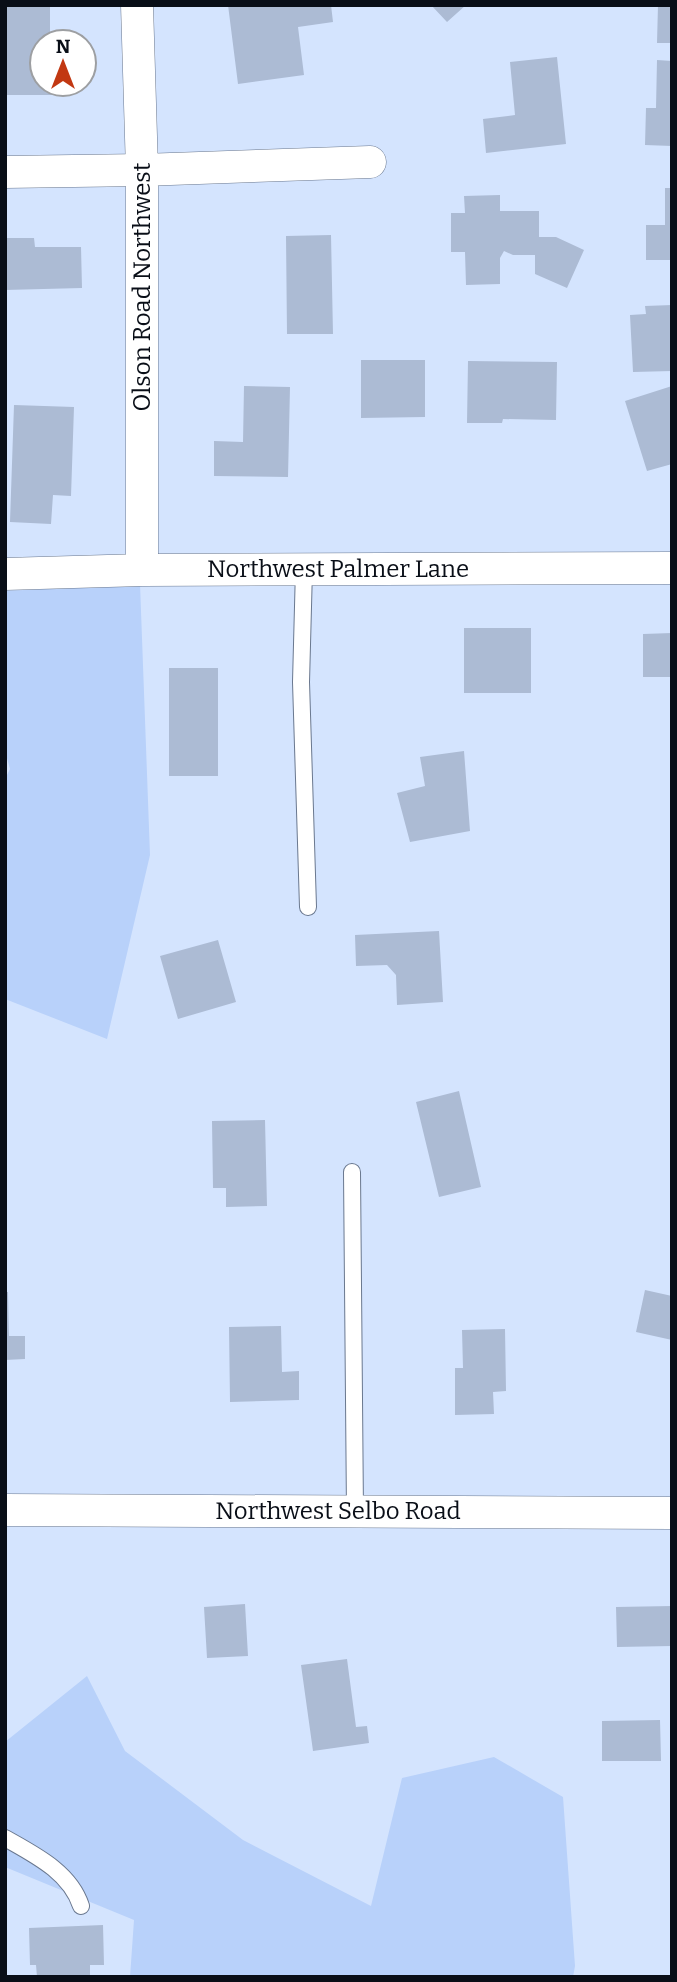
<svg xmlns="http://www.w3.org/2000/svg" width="677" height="1982" viewBox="0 0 677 1982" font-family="Bitter,serif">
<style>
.green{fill:#b8d1fa}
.building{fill:#acbbd4}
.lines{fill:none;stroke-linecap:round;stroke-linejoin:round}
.service-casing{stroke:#6a788f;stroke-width:18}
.minor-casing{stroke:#6a788f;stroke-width:33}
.service{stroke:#fff;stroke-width:16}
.minor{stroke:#fff;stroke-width:32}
.labels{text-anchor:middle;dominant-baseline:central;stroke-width:5;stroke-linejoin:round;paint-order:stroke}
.street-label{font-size:24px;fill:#090e17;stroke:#fff}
</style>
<rect width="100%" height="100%" fill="#d4e4fe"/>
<!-- green -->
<path class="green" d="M140,584L150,855L107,1039L5,999V779L10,769L5,751V591Z
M87,1676L125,1751L243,1840L371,1906L402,1778L494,1757L563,1797L575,1966L573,1977H130L134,1920L5,1867V1742Z"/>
<!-- building -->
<path class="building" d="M228,5H331L333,22L298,27L304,75L238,84Z
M431,5H466L447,22Z
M658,5H672V43H657Z
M5,6H50V42H42V84H69V95H6Z
M557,57L566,144L486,153L483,119L515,115L510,62Z
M657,60L672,61V146L645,145L646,108H656Z
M665,188H672V260H646V225H665Z
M500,195V211H539V237H556L584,250L567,288L535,274V255H513L504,251L500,258V284L466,285L465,252H451V213H465L464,196Z
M331,235L333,334H287L286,236Z
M5,238H34L35,247H81L82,288L5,290Z
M672,305V371L633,372L630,315L646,314L645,306Z
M361,360H425V417L361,418Z
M468,361L557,362L556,420L503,419L502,423H467Z
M244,386L290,387L288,477L214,476V441L243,442Z
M672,386V464L647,471L625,401Z
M14,405L74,407L71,496L53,495L51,524L10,522Z
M464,628H531V693H464Z
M672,633V677H643V634Z
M169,668H218V776H169Z
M464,751L470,831L410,842L397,793L425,786L420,757Z
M439,931L443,1002L397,1005L396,975L387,965L356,966L355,935Z
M218,940L236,1002L178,1019L160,956Z
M459,1091L481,1187L439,1197L416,1102Z
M265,1120L267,1206L226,1207V1188H213L212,1121Z
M645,1290L672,1296V1340L636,1332Z
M5,1292H8L9,1336H25V1359L5,1360Z
M281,1326L282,1372L299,1371V1400L230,1402L229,1327Z
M505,1329L506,1391L493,1392L494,1414L455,1415V1368H463L462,1330Z
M245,1604L248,1656L207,1658L204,1607Z
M672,1606V1646L617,1647L616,1607Z
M347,1659L356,1727L367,1726L369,1743L313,1751L301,1665Z
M660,1720L661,1761H602V1721Z
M103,1925L104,1965H90V1977H37L36,1965H30L29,1928Z"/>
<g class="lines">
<!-- service casing -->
<g class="service-casing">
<path id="service" d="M304,569L301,682L308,907
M352,1172L355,1512
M5,1838C35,1855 70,1872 81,1906"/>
</g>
<!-- minor casing -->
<g class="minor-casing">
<path id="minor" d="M137,5L142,170V570
M5,172L142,170L370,162
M5,574L142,570L672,568
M5,1510L672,1513"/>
</g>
<!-- service -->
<use href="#service" class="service"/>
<!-- minor -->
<use href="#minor" class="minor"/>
</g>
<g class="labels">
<!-- street labels -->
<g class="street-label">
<text transform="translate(142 287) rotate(-90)">Olson Road Northwest</text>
<text x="338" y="569">Northwest Palmer Lane</text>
<text x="338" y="1511">Northwest Selbo Road</text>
</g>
</g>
<!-- border -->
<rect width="677" height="1982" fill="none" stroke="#090e17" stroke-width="14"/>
<!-- north arrow -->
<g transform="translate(63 63)"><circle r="33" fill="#ffffff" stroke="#9d9fa2" stroke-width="2"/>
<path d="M0-5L12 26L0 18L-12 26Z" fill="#c23812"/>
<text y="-10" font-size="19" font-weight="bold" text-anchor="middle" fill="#090e17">N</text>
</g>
</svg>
